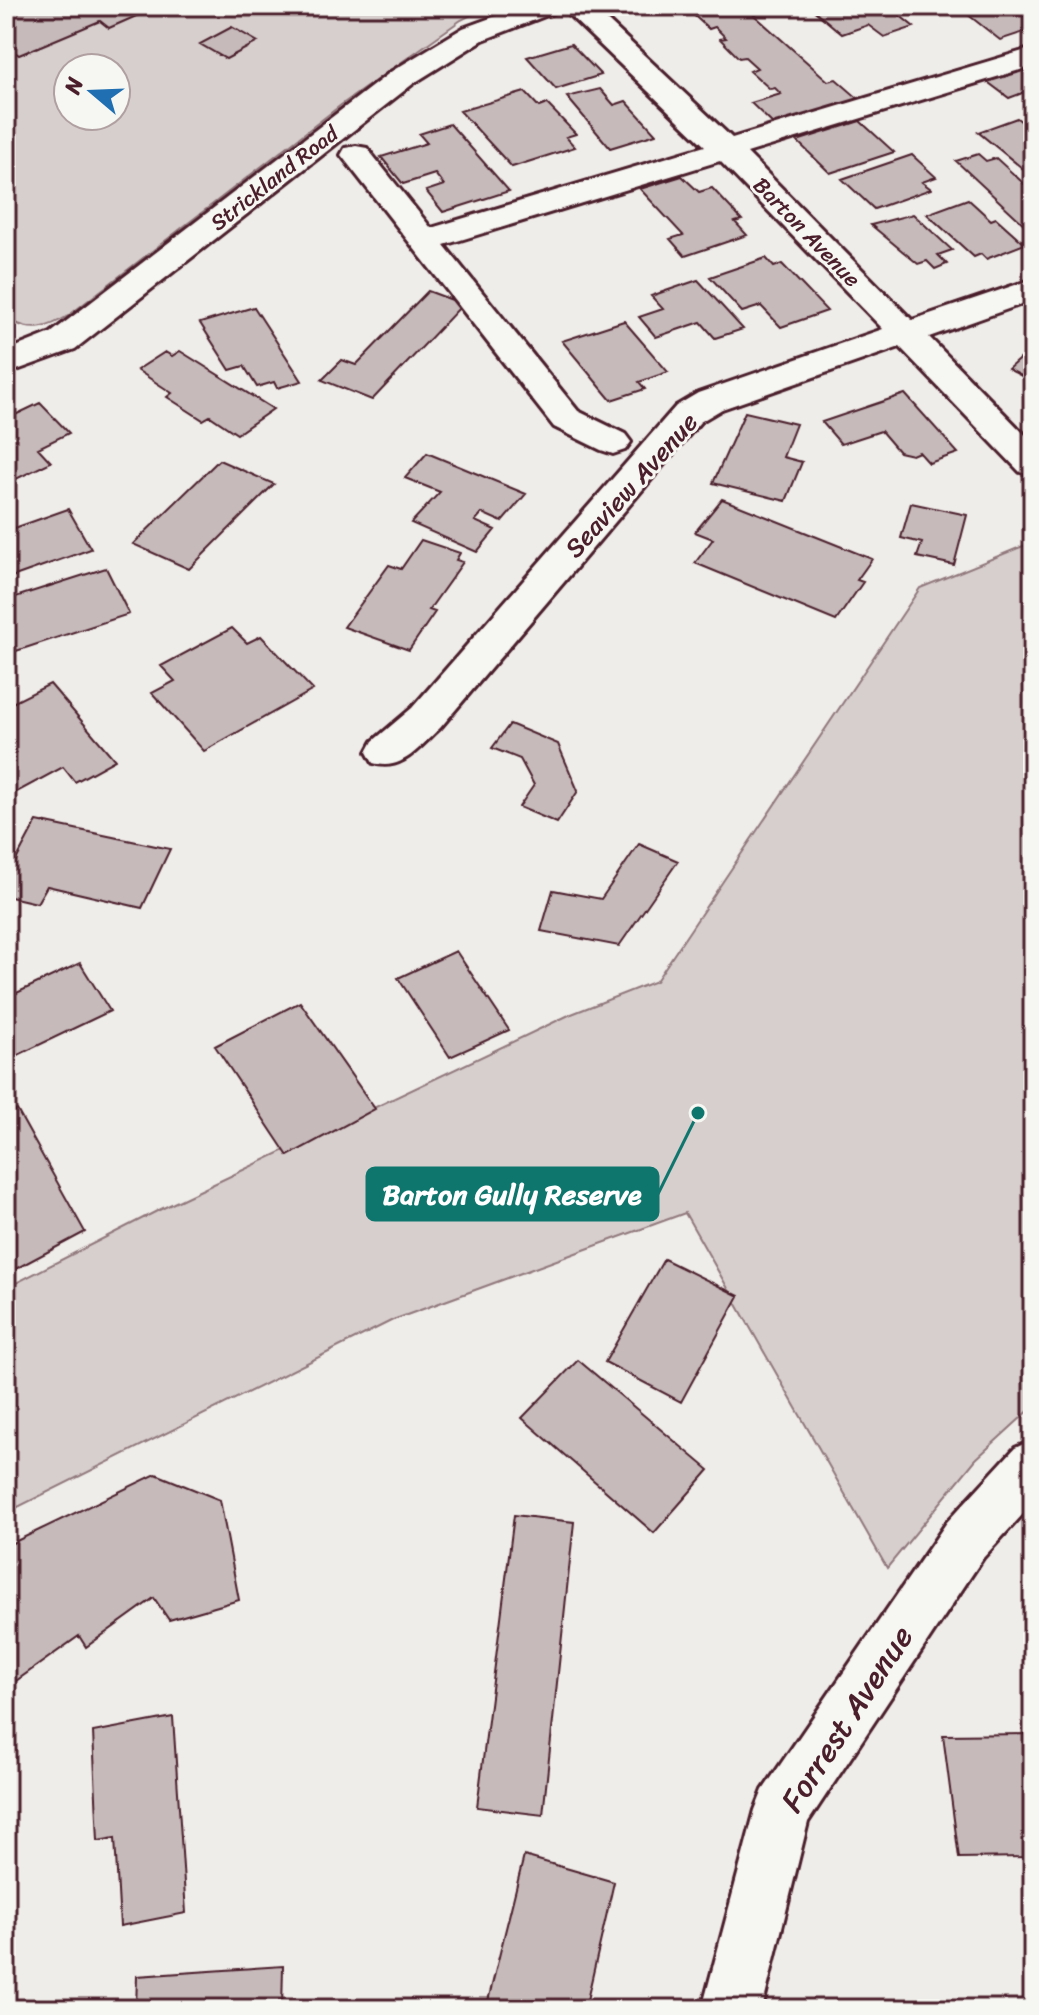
<svg xmlns="http://www.w3.org/2000/svg" width="1039" height="2015" viewBox="0 0 1039 2015" font-family="Sriracha,sans-serif">
<style>
.green{fill:#d7cfce;stroke:#90777c;stroke-width:2;fill-rule:evenodd}
.building{fill:#c6babb;stroke:#4a1f2b;stroke-width:2}
.lines{fill:none;stroke-linecap:round;stroke-linejoin:round}
.minor-casing{stroke:#4a1f2b;stroke-width:6}
.minor{fill:#f6f6f2;fill-rule:evenodd}
.labels{text-anchor:middle;dominant-baseline:central;stroke-width:6;stroke-linejoin:round;paint-order:stroke}
.far-street-label{font-size:22px;fill:#4a1f2b;stroke:#f6f6f2}
.street-label{font-size:26px;fill:#4a1f2b;stroke:#f6f6f2}
.near-street-label{font-size:32px;fill:#4a1f2b;stroke:#f6f6f2}
.leader{fill:none;stroke:#0f766e;stroke-width:3}
.callout-dot{fill:#0f766e;stroke:#f6f6f2;stroke-width:3}
.callout{fill:#0f766e;stroke:#0f766e;stroke-width:3}
.callout-label{font-size:28px;text-anchor:middle;font-weight:bold;fill:#fff}
</style>
<rect width="100%" height="100%" fill="#efedea"/>
<filter id="ink" filterUnits="userSpaceOnUse"><feTurbulence type="fractalNoise" baseFrequency=".0125" numOctaves="2"/><feDisplacementMap in="SourceGraphic" scale="16" xChannelSelector="R" yChannelSelector="G"/><feConvolveMatrix kernelMatrix="1 2 1 2 8 2 1 2 1" color-interpolation-filters="sRGB"/></filter>
<g filter="url(#ink)">
<!-- green -->
<path class="green" d="M6,6H489L461,20L341,105L68,316C49,327 34,333 14,322L6,261ZM68,68H116V116H68Z
M1033,542V1407L976,1459L887,1568L685,1213L393,1320L6,1513V1288L157,1211L569,1015L656,981L920,588Z"/>
<!-- building -->
<path class="building" d="M6,6H159L109,28L100,21L19,55L6,46Z
M701,6H744L828,81L836,79L859,99L776,127L751,103L781,94L775,88L770,89L750,71L757,68L745,57L739,58L720,39L726,38L715,27L709,29L688,10Z
M815,6H888L914,27L884,37L868,25L842,34L810,7Z
M957,6H1011L1033,23V29L1000,40Z
M232,27L258,42L226,59L200,44Z
M571,44L601,75L556,89L527,57Z
M1027,65L1033,69V89L1009,98L985,80Z
M600,89L614,105L626,101L656,134L610,148L567,97Z
M525,92L539,107L547,104L576,134L566,137L575,147L512,167L460,111Z
M1017,118L1033,131V177L978,132Z
M860,121L894,152L830,173L797,141Z
M450,124L509,191L443,212L426,191L444,185L435,174L403,184L381,157L427,143L419,134Z
M978,154L986,161L996,158L1033,192V225L1027,227L956,161Z
M912,155L936,177L922,182L931,189L874,209L842,179Z
M682,176L699,192L712,188L742,220L735,222L747,235L685,256L670,239L683,235L640,189Z
M968,199L991,220L996,218L1025,244L986,259L981,254L974,257L927,214Z
M913,214L952,250L938,255L947,264L935,269L927,261L918,264L871,225Z
M766,258L774,267L782,264L827,311L781,327L761,306L742,312L710,277Z
M698,280L743,329L715,338L701,322L656,337L639,317L663,309L651,296Z
M428,291L463,304L372,400L322,380L342,360L356,365Z
M254,307L302,381L277,388L274,382L257,387L244,366L230,370L200,323Z
M624,321L668,372L639,382L645,389L611,400L562,341Z
M1033,347V382L1008,369Z
M180,351L273,409L237,434L210,416L203,420L167,397L172,393L137,370L165,352L172,356Z
M905,394L958,453L929,463L919,452L912,455L899,452L881,431L841,444L822,422Z
M40,403L69,433L38,448L51,462L8,483L6,407L15,415Z
M745,412L796,424L783,457L802,462L786,501L713,483Z
M427,453L526,494L502,522L482,513L475,521L495,530L477,552L411,523L440,492L405,478Z
M219,460L274,484L189,569L133,544Z
M722,499L872,559L857,580L863,582L836,621L695,563L713,539L695,532Z
M911,503L967,515L954,565L917,557L922,543L901,538Z
M68,509L91,549L6,579V531Z
M421,540L460,553L456,560L463,562L429,610L435,612L409,650L344,627L389,565L401,569Z
M106,568L129,614L10,653L6,644V600Z
M232,628L247,643L261,636L313,690L204,751L152,693L175,681L161,666Z
M50,684L115,760L75,782L63,767L15,793L6,782V706Z
M510,724L558,744L578,791L557,823L519,807L534,785L520,759L492,748Z
M37,821L170,849L142,908L47,886L37,903L6,896V879Z
M639,844L678,861L619,946L541,931L553,890L601,899Z
M456,951L509,1030L450,1057L398,978Z
M80,963L110,1011L14,1057L6,1043V998Z
M300,1002L375,1109L288,1156L215,1046Z
M17,1110L85,1232L6,1274V1116Z
M664,1259L739,1296L681,1402L605,1362Z
M578,1360L709,1470L654,1533L522,1418Z
M156,1474L220,1500L239,1600L169,1620L154,1598L86,1647L79,1636L6,1688V1546Z
M514,1515L574,1522L543,1815L477,1807Z
M173,1717L186,1913L120,1926L115,1838L98,1841L93,1732Z
M1033,1734V1857L959,1858L943,1735Z
M524,1856L614,1882L585,2009H486Z
M283,1966L282,2009H136L137,1976Z"/>
<g class="lines">
<!-- minor casing -->
<g class="minor-casing">
<path id="minor" d="M524,6H592L732,138L1033,48V66L747,153L912,320L1033,279V300L929,337L1033,443V476L1020,472L900,347L722,409L700,422L440,728C419,747 402,772 373,763L367,752L373,741L412,708L676,406L698,393L883,329L720,161L444,245L578,411L625,434L631,442L625,450L613,454L601,450L554,427L341,155L345,148L356,146L367,148L431,228L705,146L563,9L483,40L414,83L75,349L6,374V351L51,333L392,71L463,28Z
M1033,1440V1503L983,1558L808,1822L762,2009H702L755,1810L763,1790L947,1522L1015,1448Z"/>
</g>
<!-- minor -->
<use href="#minor" class="minor"/>
</g>
</g>
<g class="labels">
<!-- far-street labels -->
<g class="far-street-label">
<text transform="translate(274 178) rotate(-38)">Strickland Road</text>
<text transform="translate(807 232) rotate(46)">Barton Avenue</text>
</g>
<!-- street labels -->
<g class="street-label">
<text transform="translate(631 485) rotate(-48)">Seaview Avenue</text>
</g>
<!-- near-street labels -->
<g class="near-street-label">
<text transform="translate(847 1719) rotate(-57)">Forrest Avenue</text>
</g>
</g>
<!-- callouts -->
<path class="leader" d="M698 1113L658 1194"/>
<circle class="callout-dot" cx="698" cy="1113" r="8"/>
<rect class="callout" x="367" y="1168" width="291" height="52" rx="8"/>
<g class="callout-label">
<text x="512" y="1204">Barton Gully Reserve</text>
</g>
<!-- margin -->
<rect width="1039" height="2015" fill="none" stroke="#f6f6f2" stroke-width="32"/>
<rect x="16" y="16" width="1007" height="1983" fill="none" stroke="#4a1f2b" stroke-width="3" filter="url(#ink)"/>
<!-- north arrow -->
<g transform="translate(92 92) rotate(289)"><circle r="38" fill="#f6f6f2" stroke="#b1a0a2" stroke-width="2"/>
<path d="M0-6L14 30L0 20L-14 30Z" fill="#1f6fb2"/>
<text y="-12" font-size="22" font-weight="bold" text-anchor="middle" fill="#4a1f2b">N</text>
</g>
</svg>
